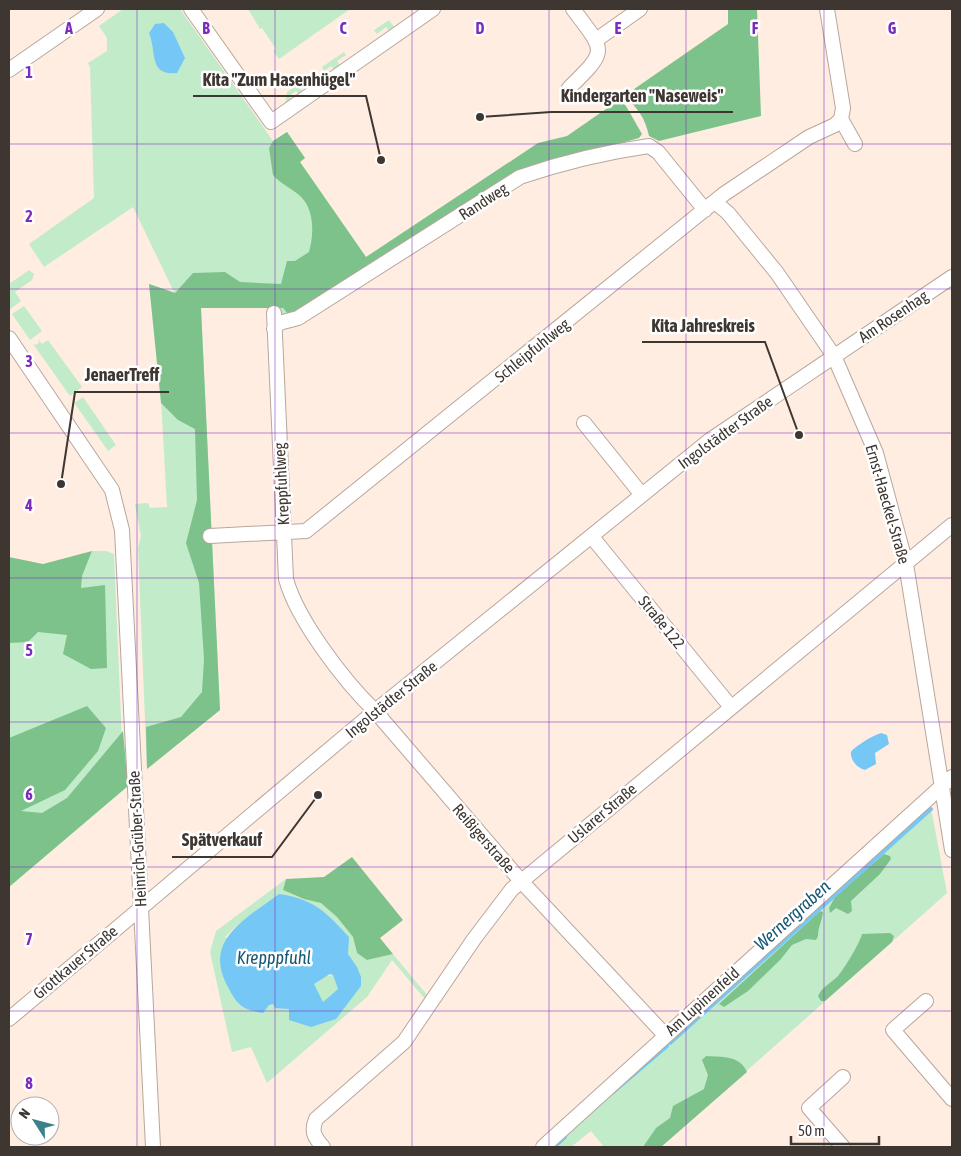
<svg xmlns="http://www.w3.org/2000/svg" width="961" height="1156" viewBox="0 0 961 1156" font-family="'Asap Condensed',sans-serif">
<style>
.green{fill:#c2ebc9;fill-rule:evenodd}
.forest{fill:#7dc28b}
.water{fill:#75c7f6;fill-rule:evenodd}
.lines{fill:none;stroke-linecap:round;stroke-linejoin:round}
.stream{stroke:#75c7f6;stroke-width:4}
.minor-casing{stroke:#b8a79c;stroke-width:16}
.minor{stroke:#fff;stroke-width:14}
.grid{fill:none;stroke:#7b2cbf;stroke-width:1;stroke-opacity:0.55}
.labels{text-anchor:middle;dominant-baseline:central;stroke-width:5;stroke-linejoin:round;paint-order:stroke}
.street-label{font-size:16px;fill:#3d3631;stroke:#fff}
.water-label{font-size:18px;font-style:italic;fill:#175776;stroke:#fff}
.grid-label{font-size:16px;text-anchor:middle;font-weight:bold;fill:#7b2cbf;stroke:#fff;stroke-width:5;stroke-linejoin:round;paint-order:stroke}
.leader{fill:none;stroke:#3d3631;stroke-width:2}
.callout-dot{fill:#3d3631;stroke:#fff;stroke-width:2}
.callout-label{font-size:18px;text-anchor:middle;font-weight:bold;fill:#3d3631;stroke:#fff;stroke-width:5;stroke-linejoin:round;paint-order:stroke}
</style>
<rect width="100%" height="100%" fill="#ffede1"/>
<!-- green -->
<path class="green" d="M123,9H180L273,141L287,132L305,158L300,162L366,257L297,314H281L279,308H201L220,710L147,769L138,548L141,536L135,504L148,503L150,508L167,507L159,363L149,284L174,292L133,207L44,267L29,244L94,198L90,67L88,63L107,51V38L99,26Z
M248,9H350L279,59L273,51L276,49L262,28L260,29Z
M389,20L395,28L390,33L386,27L377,34L374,30Z
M344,52L346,55L337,61L341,67L335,71L331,66L324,71L322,67Z
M307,78L309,81L300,88L304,93L300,96L296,91L289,96L293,101L285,105L287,92Z
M29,270L34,274L32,280L15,292L21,301L9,310V284Z
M24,306L42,331L30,340L12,314Z
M38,339L42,344L48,340L82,387L70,396L33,344L35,345L39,343Z
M83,397L116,445L108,451L73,401L76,402Z
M92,551H106L114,554L124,789L9,887V566L86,565Z
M930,803L947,893L661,1147H604L591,1131L571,1147H547Z
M286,879L283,890L304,899L321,902L337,917L353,937L357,953L367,960L393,954L427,995L425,999L392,960L367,997L267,1083L251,1047L232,1052L210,952L216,931ZM279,894C303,915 362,954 361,986L326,999L339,989L333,975L304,980L225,937L236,926Z"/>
<!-- forest -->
<path class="forest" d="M728,9H757L761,116L659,141L649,136C645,118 638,108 624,96L728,24Z
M619,100L626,106L642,134L639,138L525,170L297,314H288L283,308H201L220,710L147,769L146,727L181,717L202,692L204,659L199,583L186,543L197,500L195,429L178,420L161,403L149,284L175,293L193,273L225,272L240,282L281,284L287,261H295L309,252C314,235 315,208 299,195C291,188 281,184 273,175L269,148L273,141L287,132L305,158L300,162L366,257L538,143L567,136Z
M92,551L82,576L81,588L105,585L107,668L91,669L63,654L67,635L38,632L28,642L9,643V557L43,564Z
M87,706L106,728L98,751L65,790L21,811L42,813L67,798L123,731L128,786L9,887V738Z
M884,854L890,856L891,859L880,874L851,901L852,911L848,914L836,908L830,913L829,908L835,897Z
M352,857L403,920L380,938L393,954L367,960L357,953L353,937L337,917L321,903L304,899L283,890L286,879L324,877Z
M820,911L823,912C822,921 818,927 818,936L816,940L806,939L792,945L781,959L748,991L724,1007L719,1004Z
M890,933L894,936L892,942L825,1001H821L818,996C823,986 830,984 838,976C844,969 860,943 862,934Z
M706,1056C721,1057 740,1055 747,1072L661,1147H643L656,1128L670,1118L673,1106L704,1089L708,1075L702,1060Z"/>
<!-- water -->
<path class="water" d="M164,23L173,32L185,58L177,73C148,76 157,52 149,33L155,24Z
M881,733L887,735L889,744L875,753L876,764L865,770C857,768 850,760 851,752C855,746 874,735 881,733Z
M279,894C314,899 326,912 349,937L348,954L357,967L361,977V986L336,1019L311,1027L289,1020V1009L275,1008L273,1004L269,1005L263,1013C243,1010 237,1005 228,987C202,940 246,919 279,894ZM330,974L333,975L338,989L323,1002L314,984Z"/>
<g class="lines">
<!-- stream -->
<path class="stream" d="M670,1043L931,809
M612,1093L667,1046
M554,1147L565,1137"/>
<!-- minor casing -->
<g class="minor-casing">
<path id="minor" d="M191,9L271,122L433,9
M827,9L843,108L841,119
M596,40L640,9
M9,70L97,9
M569,88C609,49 605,52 573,9
M841,119L855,144
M715,202L728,213L777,273L834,356L876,453L906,564L952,850
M274,313L286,579C297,620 345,682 375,711L521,881L665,1035
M274,329L279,323L298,318L520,177C561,163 606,152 649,146L658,152L705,210
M9,338L112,490L122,530L153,1147
M584,423L642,495
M210,536L306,531L724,194L809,137L835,125L841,119
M592,537L731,707
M926,1001L893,1030L952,1099
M9,1019L375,711L710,440L952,277
M843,1077L809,1108L843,1147
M323,1147C314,1137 311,1131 316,1119L404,1042L474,939L512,889L952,525
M543,1147L952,777"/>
</g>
<!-- minor -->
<use href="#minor" class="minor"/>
</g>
<!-- grid -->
<path class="grid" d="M137,9V1147M275,9V1147M412,9V1147M549,9V1147M686,9V1147M824,9V1147M9,144H952M9,289H952M9,433H952M9,578H952M9,722H952M9,867H952M9,1011H952"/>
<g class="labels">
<!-- street labels -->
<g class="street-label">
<text transform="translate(483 201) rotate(-33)">Randweg</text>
<text transform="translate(893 316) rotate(-34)">Am Rosenhag</text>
<text transform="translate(532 350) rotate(-39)">Schleipfuhlweg</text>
<text transform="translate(725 432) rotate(-36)">Ingolstädter Straße</text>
<text transform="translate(281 484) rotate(-93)">Kreppfuhlweg</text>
<text transform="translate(888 504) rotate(74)">Ernst-Haeckel-Straße</text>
<text transform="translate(662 622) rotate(51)">Straße 122</text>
<text transform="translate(391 699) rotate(-39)">Ingolstädter Straße</text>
<text transform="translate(602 813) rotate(-40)">Uslarer Straße</text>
<text transform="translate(484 838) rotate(49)">Reißigerstraße</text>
<text transform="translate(137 839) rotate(-93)">Heinrich-Grüber-Straße</text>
<text transform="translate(75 962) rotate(-40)">Grottkauer Straße</text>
<text transform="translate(702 1001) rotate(-42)">Am Lupinenfeld</text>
</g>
<!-- water labels -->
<g class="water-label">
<text transform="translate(792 915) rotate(-42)">Wernergraben</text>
<text x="274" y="957">Krepppfuhl</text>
</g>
</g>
<g class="grid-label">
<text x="69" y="34">A</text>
<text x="206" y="34">B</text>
<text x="343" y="34">C</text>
<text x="480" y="34">D</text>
<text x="618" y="34">E</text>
<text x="755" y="34">F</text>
<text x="892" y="34">G</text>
<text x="29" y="78">1</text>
<text x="29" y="222">2</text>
<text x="29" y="367">3</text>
<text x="29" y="511">4</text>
<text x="29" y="656">5</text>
<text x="29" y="800">6</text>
<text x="29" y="945">7</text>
<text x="29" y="1089">8</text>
</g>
<!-- callouts -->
<path class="leader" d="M381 160L366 96H193M480 117L551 112H733M799 435L765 342H642M61 484L75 392H169M318 795L272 857H172"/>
<g class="callout-dot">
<circle cx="381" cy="160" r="5"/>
<circle cx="480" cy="117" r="5"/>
<circle cx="799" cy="435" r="5"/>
<circle cx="61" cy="484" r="5"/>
<circle cx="318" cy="795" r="5"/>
</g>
<g class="callout-label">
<text x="279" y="86">Kita "Zum Hasenhügel"</text>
<text x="642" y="102">Kindergarten "Naseweis"</text>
<text x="703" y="332">Kita Jahreskreis</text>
<text x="122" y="381">JenaerTreff</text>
<text x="222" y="846">Spätverkauf</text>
</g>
<!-- border -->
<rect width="961" height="1156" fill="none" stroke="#3d3631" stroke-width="20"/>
<!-- north arrow -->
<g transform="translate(35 1121) rotate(306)"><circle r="24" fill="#ffffff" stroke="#b1afad"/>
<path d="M0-4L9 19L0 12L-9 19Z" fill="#3a818b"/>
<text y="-8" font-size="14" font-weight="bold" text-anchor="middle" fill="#3d3631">N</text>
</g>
<!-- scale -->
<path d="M791 1136v8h88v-8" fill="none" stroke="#3d3631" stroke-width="2.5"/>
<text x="798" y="1136" font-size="15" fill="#3d3631" stroke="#ffffff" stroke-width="4" paint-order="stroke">50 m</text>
</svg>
